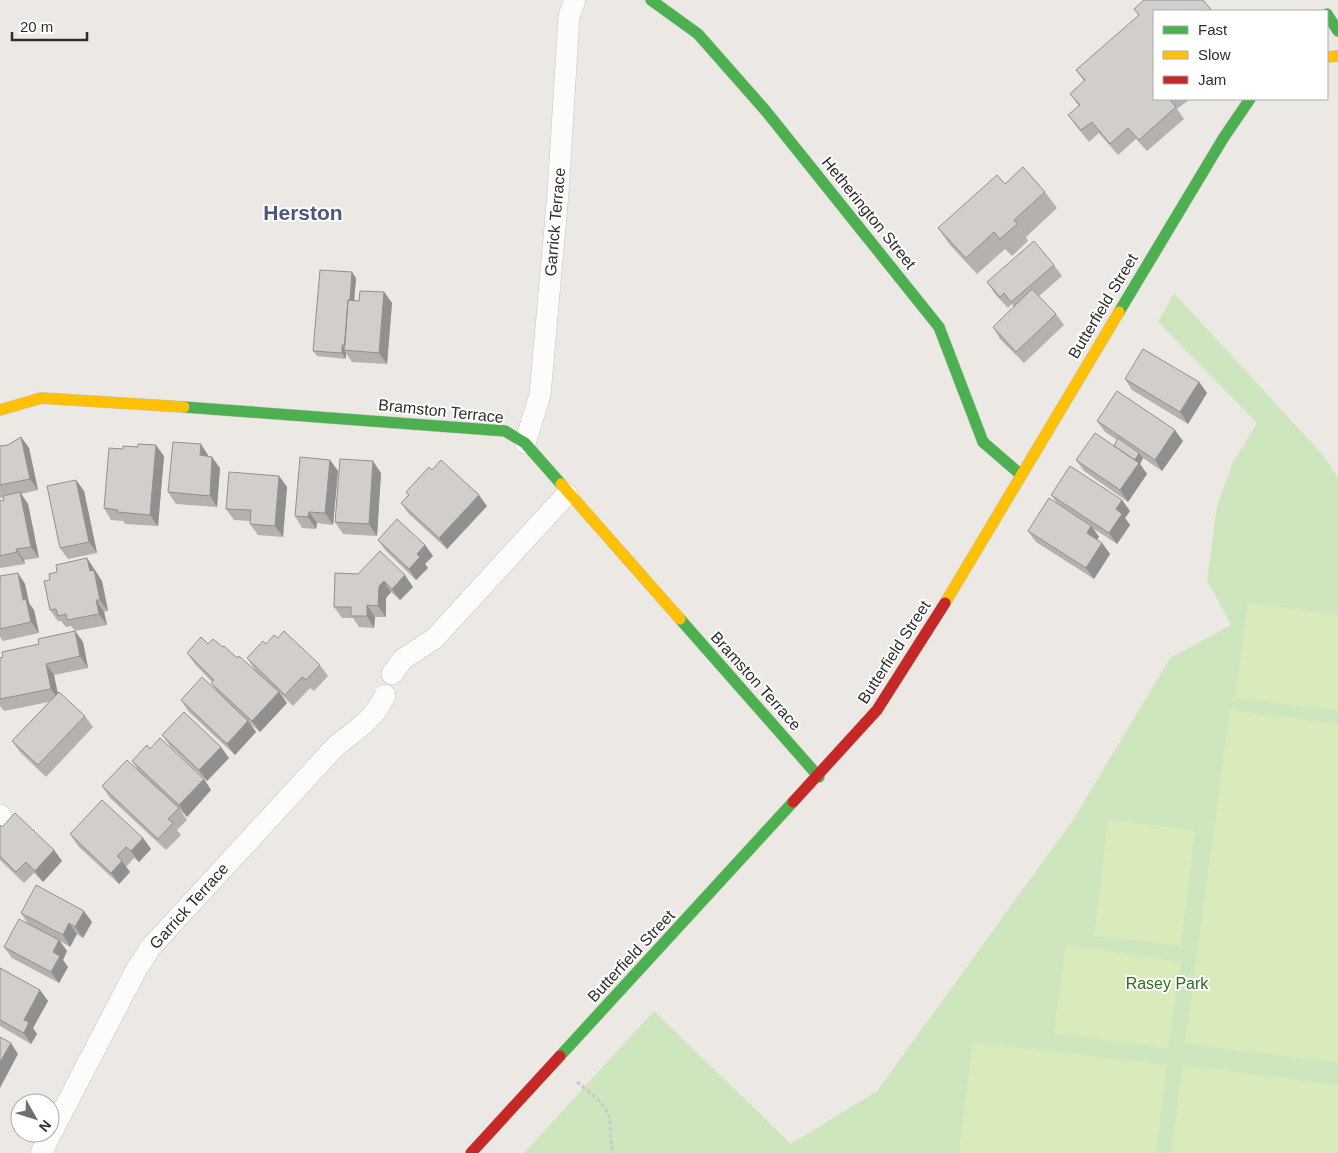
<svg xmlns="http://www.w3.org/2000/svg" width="1338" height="1153" viewBox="0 0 1338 1153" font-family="Arial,sans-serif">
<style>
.green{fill:#cee6be}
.pitch{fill:#d9eabb}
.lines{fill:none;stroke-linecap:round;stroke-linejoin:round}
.street-casing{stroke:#c5c4c5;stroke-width:22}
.fast-casing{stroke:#c5c4c5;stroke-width:12}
.slow-casing{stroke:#c5c4c5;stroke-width:12}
.jam-casing{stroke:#c5c4c5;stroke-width:12}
.path{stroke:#c9c9c8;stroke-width:3;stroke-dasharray:4 2.5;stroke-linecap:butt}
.street{stroke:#fcfcfb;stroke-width:21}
.fast{stroke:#4caf50;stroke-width:11}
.slow{stroke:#ffc107;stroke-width:11}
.jam{stroke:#c62828;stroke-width:11}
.wall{fill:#b4b1af}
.shaded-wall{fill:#92908e}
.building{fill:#d1cecb;stroke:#92908e}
.labels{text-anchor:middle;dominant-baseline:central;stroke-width:4;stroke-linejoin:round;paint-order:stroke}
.street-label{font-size:16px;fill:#2e2e2e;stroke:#fff}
.park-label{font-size:16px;fill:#2c6e1b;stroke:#fff}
.district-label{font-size:21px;font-weight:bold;fill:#4d5680;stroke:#fff}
</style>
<rect width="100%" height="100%" fill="#ece8e4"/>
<!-- green -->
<path class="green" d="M1174,293L1323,455L1338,478V1153H524L654,1011L791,1144L877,1091L1073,820L1170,658L1231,625L1207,580L1217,506L1232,464L1257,423L1158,322Z"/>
<!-- pitch -->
<path class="pitch" d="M1248,603L1338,614V711L1235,698Z
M1230,710L1338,724V1063L1185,1044Z
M1108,820L1195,830L1181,946L1094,936Z
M1066,945L1181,962L1168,1049L1054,1033Z
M973,1042L1167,1065L1156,1153H959Z
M1183,1065L1338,1085V1153H1171Z"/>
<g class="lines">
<!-- street casing -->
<g class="street-casing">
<path id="street" d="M525,443L540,395L558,193L569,16L575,0
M392,674L403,659L434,639L567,494
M0,815L1,817
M41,1153L135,972L150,948L334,748C353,731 375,720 385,695"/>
</g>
<!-- fast casing -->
<g class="fast-casing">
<path id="fast" d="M651,0L698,34L765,110L939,327L983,442L1020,474
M1327,14L1338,31
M1119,312L1224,137L1250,99
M184,407L505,431L525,443L561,484
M680,619L819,777
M560,1056L793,802"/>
</g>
<!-- slow casing -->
<g class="slow-casing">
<path id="slow" d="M1327,57L1338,56
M0,410L41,398L184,407
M561,484L680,619
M945,603L1119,312"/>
</g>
<!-- jam casing -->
<g class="jam-casing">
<path id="jam" d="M793,802L877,710L945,603
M471,1153L560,1056"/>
</g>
<!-- path -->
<path class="path" d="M577,1082C589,1092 608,1105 610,1121C611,1133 609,1142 614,1153"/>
<!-- street -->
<use href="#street" class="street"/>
<!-- fast -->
<use href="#fast" class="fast"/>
<!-- slow -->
<use href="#slow" class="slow"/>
<!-- jam -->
<use href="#jam" class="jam"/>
</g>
<!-- wall -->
<path class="wall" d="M1144,0L1154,99H1190L1177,109L1184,119L1147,151L1136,139L1118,155L1099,133L1089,142L1076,126L1068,115L1079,106L1070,94L1084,81L1076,70L1139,16L1134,9Z
M1005,184L1045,192L1057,208L1026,237L1028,241L1012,256L1005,249L977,274L950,245L938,228Z
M1054,265L1062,276L1039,296L1056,314L1064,325L1024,363L1000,339L993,327L1014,307L1012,304L1008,308L995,294L987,282Z
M356,278L354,301H359L384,292L392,303L387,364L352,362L346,353V359L317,356L313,351Z
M1125,379L1199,382L1207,393L1188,424L1132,390Z
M1097,421L1183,441L1162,471L1143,458L1140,464L1147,474L1128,502L1084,471L1076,460L1114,446L1117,440L1105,432Z
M21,437L29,448L38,490L21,494L28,504L39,558L24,560L25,564L0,568V501L4,500V497L0,498V446L8,445Z
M208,455V456L220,468L217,507L176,504L168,492Z
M164,456L158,526L125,524L123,521L111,520L104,508Z
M330,460L338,471L333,525L317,523L316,529L302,528L295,516Z
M432,470L487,506L447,549L409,514L401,503L408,495L406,492Z
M381,473L377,536L343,534L335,522Z
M279,476L287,487L283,537L258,535L250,524V521L234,520L226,509Z
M76,480L84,491L97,553L68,559L60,548Z
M1051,495L1122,500L1130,511L1125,518L1130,525L1117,544L1094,529L1099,537L1097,540L1102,543L1110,554L1094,579L1036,542L1028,531L1057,503Z
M378,540L425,545L433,556L425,564L428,568L416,580L386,551Z
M87,558L102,581L108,611L104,612L107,625L75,631L71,626L66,627L61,621H58L50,610V580L57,572Z
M18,573L25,584L29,603L34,610L39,633L3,641L0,637V576Z
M358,574L413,587L400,600L391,592L386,598V617H375L374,628L359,627L353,618H342L334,607Z
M75,631L83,642L88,668L54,675L58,693L85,716L93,727L46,777L20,752L12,741L49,702L4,711L0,706V658Z
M278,638L320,665L328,676L314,691L310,688L293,706L280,693L287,703L260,732L251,724L256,732L235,755L189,712L181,700L216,690L211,683L212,682L195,664L187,653L208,644L223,647L255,670L247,658L266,644Z
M162,735L229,758L207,781L170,746Z
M150,749L204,779L211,790L187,817L180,810L187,820L177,830L181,835L166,850L110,798L102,786L139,771L132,761Z
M0,825L2,827L54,850L62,861L43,882L34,873L24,883L0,860Z
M70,834L143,838L151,849L139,862L134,858L126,867L130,872L119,884L78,846Z
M21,913L92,922L83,938L77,934L70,947L60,941L67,951L63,960L68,967L59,983L12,958L4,947L28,924Z
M0,968L40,990L48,1001L33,1028L37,1034L31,1044L0,1026Z"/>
<!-- shaded-wall -->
<path class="shaded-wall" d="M352,272L356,278L350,351L346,345Z
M384,292L392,303L387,364L379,353Z
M342,345L346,350H344L346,353V359L342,353Z
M1199,382L1207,393L1188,424L1180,412Z
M1175,430L1183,441L1162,471L1155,460Z
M21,437L29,448L38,490L30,479Z
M201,444L208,455L207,467L200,455Z
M156,445L164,456L158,526L150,515Z
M1139,453L1143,458L1140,464L1147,474L1128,502L1120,490L1135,460Z
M212,457L220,468L217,507L210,496Z
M330,460L338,471L333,525L325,513Z
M373,461L381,473L377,536L369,524Z
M279,476L287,487L283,537L275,526Z
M76,480L84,491L97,553L89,542Z
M20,492L28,504L39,558L31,547Z
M479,495L487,506L447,549L439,538Z
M1122,500L1130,511L1125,518L1130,525L1117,544L1109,533L1116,509Z
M309,512L317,523L316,529L308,517Z
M1091,526L1099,537L1094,544L1087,533Z
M1102,543L1110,554L1094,579L1086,568Z
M425,545L433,556L425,564L428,568L416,580L409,569L417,554Z
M16,549L24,560L25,564L17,552Z
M87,558L102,581L108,611L100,600L90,571Z
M18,573L25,584L29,603L34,610L39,633L31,622L23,600Z
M405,575L413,587L400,600L392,589Z
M384,581L391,592L386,598V617L378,606L379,586Z
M96,600L104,612L107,625L99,614Z
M367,605L375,617L374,628L367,616Z
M75,631L83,642L88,668L80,656Z
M46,664L54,675L59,700L51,689Z
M279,692L287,703L260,732L252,721Z
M248,721L256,732L235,755L227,744Z
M221,747L229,758L207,781L199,770Z
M204,779L211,790L187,817L179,805Z
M143,838L151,849L139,862L131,851Z
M54,850L62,861L43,882L35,871Z
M122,861L130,872L119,884L111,873Z
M84,911L92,922L83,938L75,927Z
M69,923L77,934L70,947L63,935Z
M59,940L67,951L63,960L68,967L59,983L51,972L53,952Z
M40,990L48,1001L33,1028L37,1034L31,1044L24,1033V1020Z
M11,1043L18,1054L0,1088V1062Z"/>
<!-- building -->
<path class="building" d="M1144,0H1203L1212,11H1154V99H1169L1176,107L1139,140L1128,128L1110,144L1092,122L1081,130L1068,115L1080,105L1070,94L1085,80L1076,70L1139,15L1134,9Z
M1023,167L1045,192L1014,220L1017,224L1000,239L994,232L966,258L938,228L997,175L1005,184Z
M1034,241L1054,265L1011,302L1004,293L1000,297L987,282Z
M320,270L352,272L350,300H348L345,345H342V353L313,351Z
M1032,289L1056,314L1016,352L993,327Z
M360,291L384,292L379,353L344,350L348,300L359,301Z
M1143,349L1199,382L1180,412L1125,379Z
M1117,391L1175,430L1155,460L1097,421Z
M1095,433L1139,463L1120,490L1076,460Z
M21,437L30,479L0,485V446L8,445Z
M1118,438L1139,453L1135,460L1114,446Z
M173,442L201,444L200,455L212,457L210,496L168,492Z
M138,444L156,445L150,515L117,512L118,510L104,508L109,448L123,449V446L138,447Z
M300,457L330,460L325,513L309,512L308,517L295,516Z
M340,459L373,461L369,524L335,522Z
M441,460L479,495L439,538L401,503L409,495L406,492L429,467L432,470Z
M1070,466L1122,500L1116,509L1122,514L1109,533L1051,495Z
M229,472L279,476L275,526L250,524L251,510L226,509Z
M76,480L89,542L60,548L47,486Z
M20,492L31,547L16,549L17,552L0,556V501L4,500L3,496Z
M1049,498L1091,526L1087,533L1102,543L1086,568L1028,531Z
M397,519L425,545L417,554L420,557L409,569L378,540Z
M380,551L405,575L392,589L384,581L379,586L378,606L367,605V616H351V607H334L335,573L358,574Z
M87,558L90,571L94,570L100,600H96L99,614L67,620L66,614L58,616L56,609L50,610L44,581L50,580L49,574L57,572L56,565Z
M18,573L23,600L26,599L31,622L0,629V576Z
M75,631L80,656L46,664L51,689L0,699V658L3,657L2,652L39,644L38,639Z
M284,631L320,665L306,680L302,677L285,695L247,658L263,641L266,644L274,635L278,638Z
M201,637L208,644L213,639L223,647L224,646L237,658L239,656L279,692L252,721L211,683L214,680L187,653Z
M202,677L248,721L227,744L181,700Z
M59,692L85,716L38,765L12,741Z
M184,712L221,747L199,770L162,735Z
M160,738L204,779L179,805L132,761L147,745L150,749Z
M127,760L179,808L168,819L173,823L158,839L102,786Z
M102,800L143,838L131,851L126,847L117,856L122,861L111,873L70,834Z
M15,813L54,850L35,871L26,862L16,872L0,856V825L2,827Z
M36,885L84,911L75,927L69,923L63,935L21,913Z
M19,919L59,940L53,952L60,956L51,972L4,947Z
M0,968L40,990L24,1020L29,1022L24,1033L0,1020Z
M0,1037L11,1043L0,1062Z"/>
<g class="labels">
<!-- street labels -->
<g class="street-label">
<text transform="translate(869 213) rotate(51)">Hetherington Street</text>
<text transform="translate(555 222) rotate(-85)">Garrick Terrace</text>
<text transform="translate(1103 306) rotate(-59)">Butterfield Street</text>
<text transform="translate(441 411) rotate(6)">Bramston Terrace</text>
<text transform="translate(894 652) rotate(-57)">Butterfield Street</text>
<text transform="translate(756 681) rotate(48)">Bramston Terrace</text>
<text transform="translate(189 906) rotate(-48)">Garrick Terrace</text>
<text transform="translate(631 956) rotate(-47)">Butterfield Street</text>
</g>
<!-- park labels -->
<g class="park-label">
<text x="1167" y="983">Rasey Park</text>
</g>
<!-- district labels -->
<g class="district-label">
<text x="303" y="212">Herston</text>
</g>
</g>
<!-- legend -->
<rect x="1153" y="10" width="175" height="90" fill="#ffffff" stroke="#ababab"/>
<rect x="1163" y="26" width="25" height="8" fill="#4caf50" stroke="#ababab"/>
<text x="1198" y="35" font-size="15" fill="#2e2e2e">Fast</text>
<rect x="1163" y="51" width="25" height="8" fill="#ffc107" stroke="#ababab"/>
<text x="1198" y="60" font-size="15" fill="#2e2e2e">Slow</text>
<rect x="1163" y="76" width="25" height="8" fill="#c62828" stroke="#ababab"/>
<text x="1198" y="85" font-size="15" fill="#2e2e2e">Jam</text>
<!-- north arrow -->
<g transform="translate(35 1118) rotate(129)"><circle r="24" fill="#ffffff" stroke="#ababab"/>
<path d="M0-4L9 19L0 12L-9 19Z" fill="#706f6e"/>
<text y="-8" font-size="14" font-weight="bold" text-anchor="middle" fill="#2e2e2e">N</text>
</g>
<!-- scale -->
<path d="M12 32v8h75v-8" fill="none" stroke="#2e2e2e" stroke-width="2.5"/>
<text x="20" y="32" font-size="15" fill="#2e2e2e" stroke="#ffffff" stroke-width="4" paint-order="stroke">20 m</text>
</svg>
